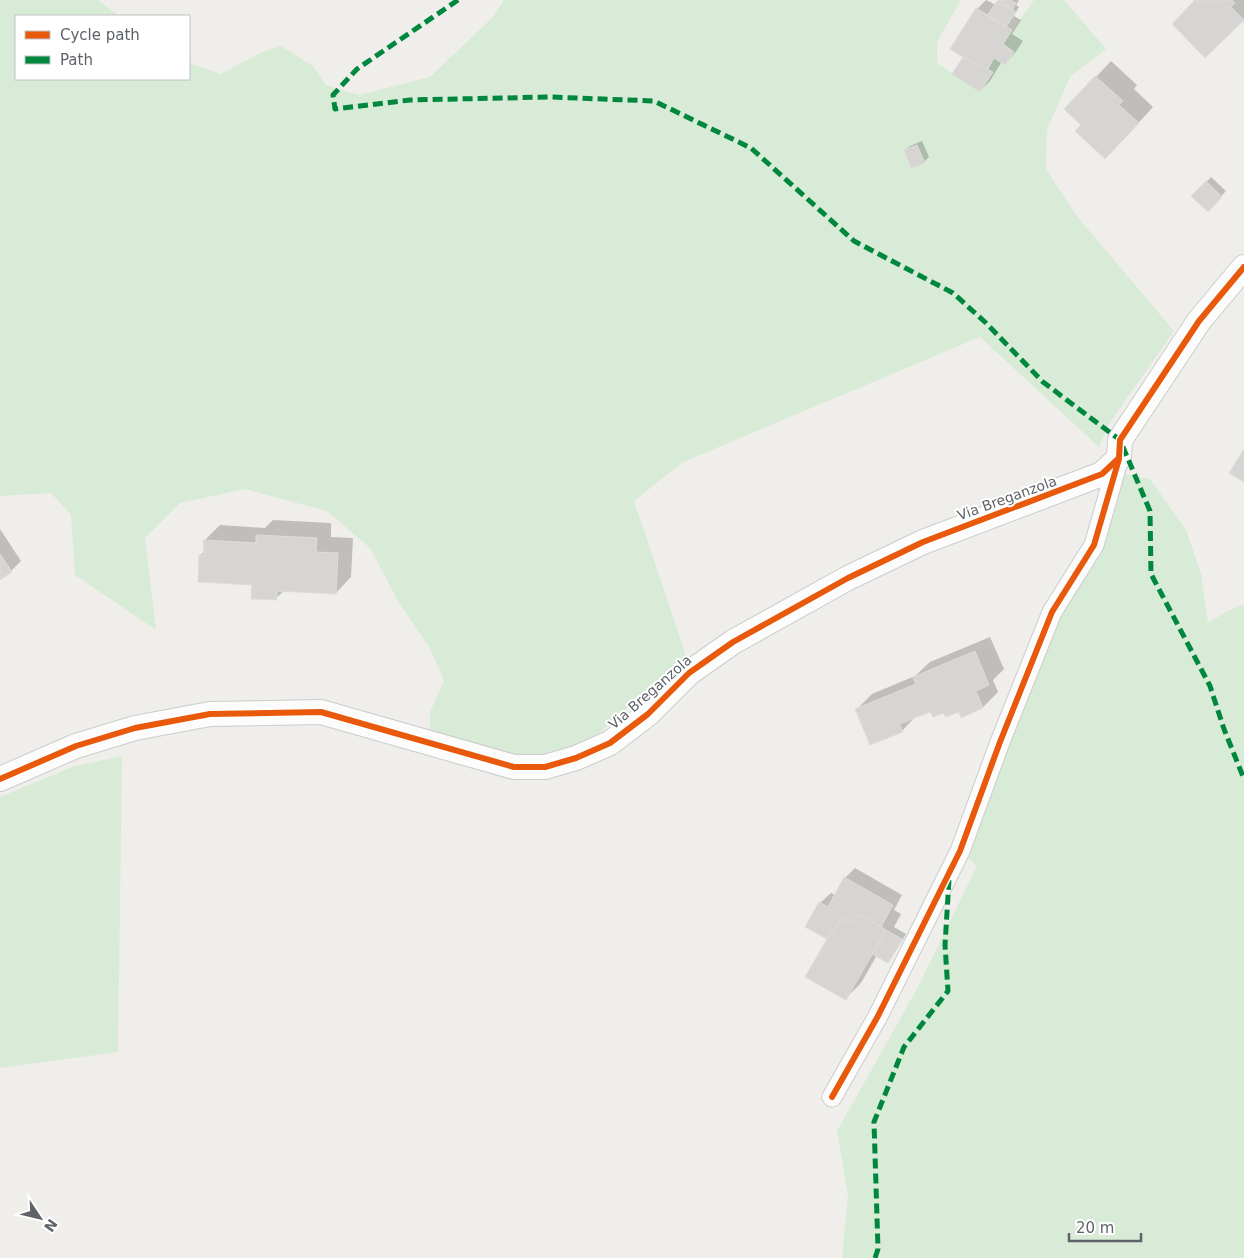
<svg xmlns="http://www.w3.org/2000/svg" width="1244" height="1258" viewBox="0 0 1244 1258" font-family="'DejaVu Sans',sans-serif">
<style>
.green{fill:#d8ebd6}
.shadow{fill:#0003}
.building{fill:#d6d5d3;stroke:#deddd9}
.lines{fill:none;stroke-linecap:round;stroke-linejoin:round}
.minor-casing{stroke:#cbcccc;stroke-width:21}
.tertiary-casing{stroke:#cbcccc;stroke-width:26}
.minor{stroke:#fdfcfc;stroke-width:19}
.tertiary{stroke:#fdfcfc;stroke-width:24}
.quiet{stroke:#00873e;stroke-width:5;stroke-dasharray:10 5;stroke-linecap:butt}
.cycleway-casing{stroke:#fff;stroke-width:9}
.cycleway{stroke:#e8590c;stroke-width:6}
.labels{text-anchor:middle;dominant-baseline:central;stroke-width:4;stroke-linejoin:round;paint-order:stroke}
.street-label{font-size:14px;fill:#5f6368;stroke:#fff}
</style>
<rect width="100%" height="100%" fill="#efeeea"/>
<!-- green -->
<path class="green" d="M0,0H98L119,16H16V79H189V63L221,74L262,52L281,46L313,66L326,85L359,95L430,77L493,17L504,0H961L937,42V63L980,92L992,72L988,69L994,58L1005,65L1014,52L1003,44L1034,0H1064L1106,49L1070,77L1047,130L1046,169L1076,215L1174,331L1109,424L1099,447L980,337L683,462L634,501L686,656L599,733L571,749L526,756L480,753L430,732V712L444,681L430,648L399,603L370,548L327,511L245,489L180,503L145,538L156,630L75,575L71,515L51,493L0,496Z
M1116,472L1150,479L1186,530L1201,574L1208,623L1226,612L1244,604V1258H842L848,1196L837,1131L917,989L977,866L960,851L1000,742L1094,545Z
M122,756L118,1052L0,1068V797L72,767Z"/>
<!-- shadow -->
<path class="shadow" d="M986,0L996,5L999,0H1019L1016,5L1019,7L1014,16L1021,20L1012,34L1023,41L1015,53L1005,64L1002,61L990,81L980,91L954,74L965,57L977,9Z
M1195,0H1244V19L1205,57Z
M1111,61L1137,85L1134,89L1153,107L1121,142L1083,125L1066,109Z
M922,141L929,157L924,162L905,150L910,146Z
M1211,177L1226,191L1208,210L1193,196Z
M273,520L331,523V537L353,538L351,577L336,593L285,590L276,598L254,583L200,555L205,551L204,541L220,525L265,528Z
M0,529L21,561L11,571L0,579Z
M990,637L1004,669L993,680L998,692L983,707L943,711L931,710L916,716L902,731L857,709L872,694L915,676L930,662Z
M855,868L902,895L894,910L901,914L894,927L906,934L892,957L888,962L877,955L861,983L846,998L828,940L820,903L831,893L835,895L845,878Z"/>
<!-- building -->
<path class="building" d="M998,0H1010L1016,3L1012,10Z
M1193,0H1232L1235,3L1231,7L1244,20L1205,58L1172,24L1194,1Z
M997,1L1016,12L1006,27L987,16Z
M976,8L1012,30L1003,44L1014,52L1005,65L994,58L988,69L963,57L950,49Z
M963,57L993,72L980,92L952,74Z
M1095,76L1123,101L1119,105L1139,123L1105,159L1075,131L1081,125L1064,109Z
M917,145L925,163L911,168L904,150Z
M1206,181L1222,197L1208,212L1191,196Z
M1244,449V482L1229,473Z
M256,535L317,538L316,552L338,553L336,594L277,591V600L251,599L252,585L198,582L199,555H204L203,540L256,543Z
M0,554L12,572L0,580Z
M975,651L989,685L976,691L983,708L961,718L959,712L946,717L943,713L933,717L930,712L899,724L903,732L870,745L855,709L916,684L913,677Z
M844,877L893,905L881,927L860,914L852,924L842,918L827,939L805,927L819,902L828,907Z
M860,914L886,930L846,1000L805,977L827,939L842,918L852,924Z
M886,930L902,939L888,963L872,954Z"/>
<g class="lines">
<!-- minor casing -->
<g class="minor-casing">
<path id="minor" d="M832,1097L878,1016L960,851L1000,742L1052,612L1094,545L1119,458"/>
</g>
<!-- tertiary casing -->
<g class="tertiary-casing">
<path id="tertiary" d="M0,779L76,746L135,728L210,714L321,712L514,767H545L576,758L610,743L648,714L689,673L733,642L848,578L923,542L1102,474L1119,458L1120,440L1199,321L1244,267"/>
</g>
<!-- minor -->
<use href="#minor" class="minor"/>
<!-- tertiary -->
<use href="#tertiary" class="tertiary"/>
<!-- quiet -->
<path class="quiet" d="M458,0L357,69L333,95L335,109L410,100L550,97L654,101L751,148L854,241L953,293L986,323L1043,382L1120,440L1150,511L1151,574L1210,686L1224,729L1244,779
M875,1258L878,1249L874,1122L904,1047L948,991L945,945L949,880"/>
<!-- cycleway casing -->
<g class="cycleway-casing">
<path id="cycleway" d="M0,779L76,746L135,728L210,714L321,712L514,767H545L576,758L610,743L648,714L689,673L733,642L848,578L923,542L1102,474L1119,458L1120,440L1199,321L1244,267
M832,1097L878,1016L960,851L1000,742L1052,612L1094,545L1119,459"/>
</g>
<!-- cycleway -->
<use href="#cycleway" class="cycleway"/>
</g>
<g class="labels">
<!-- street labels -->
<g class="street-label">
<text transform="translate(1007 498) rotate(-20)">Via Breganzola</text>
<text transform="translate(650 692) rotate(-41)">Via Breganzola</text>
</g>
</g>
<!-- legend -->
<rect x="15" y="15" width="175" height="65" fill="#ffffff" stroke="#bfc1c3"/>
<rect x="25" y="31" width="25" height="8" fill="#e8590c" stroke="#bfc1c3"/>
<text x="60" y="40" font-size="15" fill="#5f6368">Cycle path</text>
<rect x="25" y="56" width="25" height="8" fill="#00873e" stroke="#bfc1c3"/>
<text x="60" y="65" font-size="15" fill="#5f6368">Path</text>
<!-- north arrow -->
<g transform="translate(40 1218) rotate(125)" stroke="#ffffff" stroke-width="4" paint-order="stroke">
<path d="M0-4L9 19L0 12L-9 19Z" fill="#5f6368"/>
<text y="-8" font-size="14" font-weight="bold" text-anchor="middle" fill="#5f6368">N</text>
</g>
<!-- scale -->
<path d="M1069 1233v8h72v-8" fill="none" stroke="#5f6368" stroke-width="2.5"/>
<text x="1076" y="1233" font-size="15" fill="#5f6368" stroke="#ffffff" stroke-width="4" paint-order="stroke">20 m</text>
</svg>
